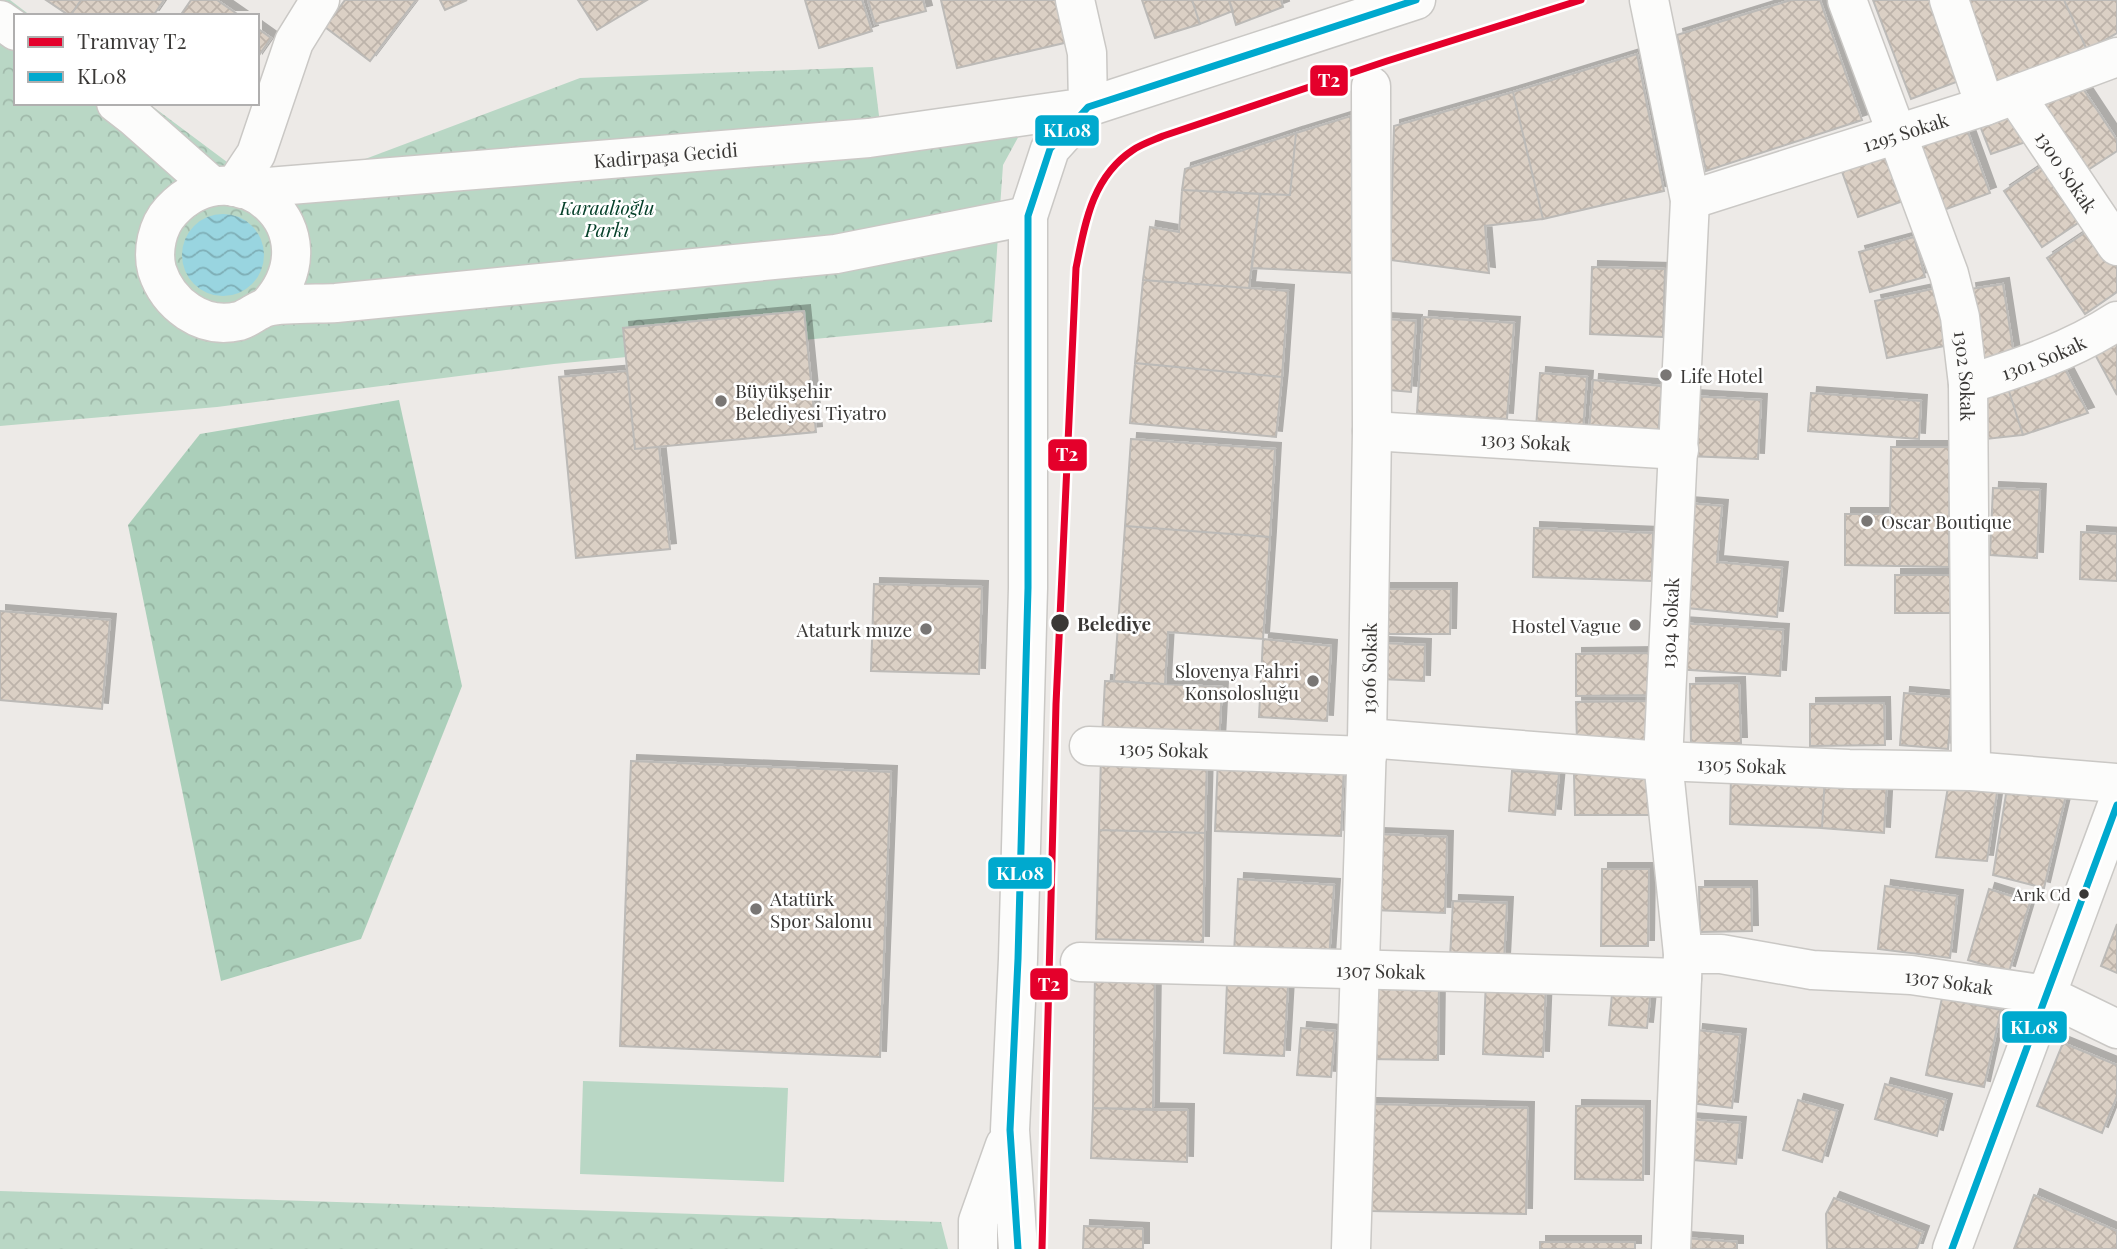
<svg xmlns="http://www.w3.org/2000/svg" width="2117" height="1249" viewBox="0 0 2117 1249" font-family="'Playfair Display',serif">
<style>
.forest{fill:url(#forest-crowns)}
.park{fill:url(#park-crowns)}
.garden{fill:#b9d7c5}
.water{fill:url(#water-waves)}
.building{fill:url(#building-cross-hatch);stroke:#bcbab7;stroke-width:2;filter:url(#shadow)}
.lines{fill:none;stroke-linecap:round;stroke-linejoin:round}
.street-casing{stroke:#cac8c5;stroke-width:41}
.secondary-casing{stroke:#cac8c5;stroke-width:41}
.street{stroke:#fcfcfb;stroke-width:38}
.secondary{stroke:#fcfcfb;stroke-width:38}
.bus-1-casing{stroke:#fff;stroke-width:12}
.bus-1{stroke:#00a9ce;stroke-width:7}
.tram-1-casing{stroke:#fff;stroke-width:12}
.tram-1{stroke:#e4002b;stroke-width:7}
.poi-dot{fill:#797674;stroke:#fff;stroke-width:2.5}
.stop-dot{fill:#3a3836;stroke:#fff;stroke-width:2.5}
.labels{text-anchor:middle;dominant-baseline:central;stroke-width:5;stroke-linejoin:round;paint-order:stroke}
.bus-label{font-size:17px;fill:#3a3836;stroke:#fff;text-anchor:end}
.street-label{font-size:19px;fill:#3a3836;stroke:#fff}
.park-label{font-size:19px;font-style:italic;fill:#054029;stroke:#fff}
.poi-label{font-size:19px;fill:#3a3836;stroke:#fff;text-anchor:start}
.stop-label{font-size:19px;font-weight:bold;fill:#3a3836;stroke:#fff;text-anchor:start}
.line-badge{stroke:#fff;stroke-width:2.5}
.badge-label{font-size:19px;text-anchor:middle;font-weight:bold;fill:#fff}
</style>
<defs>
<pattern id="forest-crowns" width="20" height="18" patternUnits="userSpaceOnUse" patternTransform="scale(1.75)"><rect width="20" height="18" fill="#abcfba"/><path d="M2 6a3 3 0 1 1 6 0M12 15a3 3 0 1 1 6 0" fill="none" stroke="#94b2a0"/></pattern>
<pattern id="park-crowns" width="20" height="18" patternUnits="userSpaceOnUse" patternTransform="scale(1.75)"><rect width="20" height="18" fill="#b9d7c5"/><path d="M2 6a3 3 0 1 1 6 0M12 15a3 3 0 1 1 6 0" fill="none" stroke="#a0b9aa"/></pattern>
<pattern id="water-waves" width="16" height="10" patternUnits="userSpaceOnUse" patternTransform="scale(1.75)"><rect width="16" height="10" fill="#99d5e0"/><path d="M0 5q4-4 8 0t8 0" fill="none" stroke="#7eaeb6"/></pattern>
<pattern id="building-cross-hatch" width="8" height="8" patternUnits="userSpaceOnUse" patternTransform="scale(1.75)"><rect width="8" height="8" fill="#dbd0c5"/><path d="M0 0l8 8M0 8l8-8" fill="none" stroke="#bdb3aa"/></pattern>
<filter id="shadow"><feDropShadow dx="6" dy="-6" stdDeviation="0" flood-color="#0004"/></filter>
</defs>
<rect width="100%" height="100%" fill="#edeae7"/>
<!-- forest -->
<path class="forest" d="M399,400L462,686L361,939L221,981L128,525L200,434Z"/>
<!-- park -->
<path class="park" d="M0,0H10L31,16H16V103H148L235,168L304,182L580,78L873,67L881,132H1021L1003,165L992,322L554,364L217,407L0,426Z
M0,1191L941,1222L948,1249H0Z"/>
<!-- garden -->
<path class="garden" d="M583,1081L788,1088L784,1182L580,1174Z"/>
<!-- water -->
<path class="water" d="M182 255a41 41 0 1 1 82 0a41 41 0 1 1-82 0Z"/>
<!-- building -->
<path class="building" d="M46,0H81L70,16Z
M81,0H164L153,16H70Z
M191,0H217L240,16H180Z
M345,0H416L370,61L325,27Z
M440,0H467L445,10Z
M578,0H647L597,30Z
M805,0H862L872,31L819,48Z
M868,0H923L926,11L875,24Z
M941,0H1063L1073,41L957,68Z
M1142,0H1192L1200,24L1155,38Z
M1192,0H1229L1233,11L1200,24Z
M1229,0H1281L1283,7L1236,25Z
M1791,0H1820L1862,120L1706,171L1677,35Z
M1873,0H1937L1967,78L1911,99Z
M1958,0H2064L2087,50L1993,86Z
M2064,0H2117V33L2087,50Z
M257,28L271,38L257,58Z
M1637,54L1664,191L1543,219L1513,92Z
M2078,81L2117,140V151L2077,177L2033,110Z
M1513,92L1543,219L1485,226L1489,273L1390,260L1394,126Z
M2012,106L2026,142L1991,154L1977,118Z
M1351,116L1354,273L1252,268L1260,194L1290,195L1296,133Z
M1964,121L1990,193L1941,211L1915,138Z
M1296,133L1290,195L1182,190L1185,169Z
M1893,144L1912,198L1858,217L1839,163Z
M2052,159L2090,215L2042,247L2004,191Z
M1182,190L1260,194L1249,288L1143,280L1150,227L1179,232Z
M2095,226L2117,259V292L2085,314L2047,258Z
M1914,237L1925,277L1870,292L1859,252Z
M1592,267L1665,269L1663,337L1590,334Z
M1143,280L1288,291L1282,377L1135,363Z
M2003,284L2014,355L1980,360L1970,289Z
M1937,288L1949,345L1887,358L1875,301Z
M804,311L816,432L635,449L623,328Z
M1423,317L1514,323L1507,419L1417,413Z
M1384,319L1416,321L1411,392L1379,389Z
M2117,335V395L2092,349Z
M1135,363L1282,377L1276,437L1130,423Z
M2063,365L2088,413L2023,435L2006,382Z
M627,371L635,449L659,447L670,549L576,558L559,377Z
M1540,373L1587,377L1583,431L1536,428Z
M1593,380L1662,386L1658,437L1589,431Z
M2006,382L2023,435L1977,440L1974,389Z
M1811,393L1921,401L1919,439L1808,431Z
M1691,396L1761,400L1758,459L1688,456Z
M1131,439L1275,449L1270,537L1125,526Z
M1891,447H1950L1949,567L1845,565V514H1890Z
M1993,488L2040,490L2037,558L1990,555Z
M1686,503L1722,506L1717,562L1782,568L1777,617L1677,607Z
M1125,526L1270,537L1263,639L1168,632L1165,684L1114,681Z
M1534,528L1653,533L1652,581L1533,577Z
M2081,532L2117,534V581L2080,579Z
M1895,575H1952V613H1895Z
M874,584L982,587L979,674L871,671Z
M1378,589H1451L1450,634H1377Z
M0,611L110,620L102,709L0,700Z
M1679,623L1783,630L1780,676L1676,669Z
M1263,639L1331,646L1327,721L1259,717Z
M1382,643L1425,645L1424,681L1381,679Z
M1649,653L1650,695L1576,696V654Z
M1105,681L1222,687L1219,743L1102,737Z
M1739,683L1741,743H1691L1690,684Z
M1904,693L1952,697L1948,749L1900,745Z
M1650,701L1651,743L1577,744L1576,702Z
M1884,703L1885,745L1810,746V704Z
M1101,756L1207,759L1205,833L1099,830Z
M1218,758L1344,764L1341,836L1215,831Z
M631,761L891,772L880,1057L620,1046Z
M1512,771L1559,774L1555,815L1509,811Z
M1648,773L1649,815H1575L1574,774Z
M1731,774L1825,776L1822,828L1730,824Z
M1825,776L1887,780L1884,833L1822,828Z
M1998,786L1987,861L1936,857L1948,787Z
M2006,794L2066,795L2044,888L1993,875Z
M1099,830L1205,833L1203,942L1096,939Z
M1377,834L1447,837L1445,913L1374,910Z
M1602,869H1649L1648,946H1601Z
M1238,879L1334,885L1329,960L1234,953Z
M1885,886L1957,896L1950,958L1878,949Z
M1699,887H1751L1752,931L1700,932Z
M1989,889L2030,902L2009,972L1968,960Z
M1453,901L1507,903L1504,961L1450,958Z
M2117,924V973L2101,966Z
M1095,973L1155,974L1153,1110L1093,1108Z
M1486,980L1546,983L1543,1057L1483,1054Z
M1227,983L1288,986L1284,1056L1224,1053Z
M1368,983H1439L1438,1060L1368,1059Z
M1613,984L1651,988L1647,1028L1609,1025Z
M1942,998L2001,1010L1984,1087L1926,1075Z
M1301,1028L1335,1031L1331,1077L1297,1075Z
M1697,1030L1740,1035L1732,1108L1690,1103Z
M2063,1043L2117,1065V1096L2102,1133L2037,1106Z
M1885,1084L1946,1100L1937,1136L1875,1119Z
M1798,1100L1837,1111L1822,1162L1783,1150Z
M1371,1104L1528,1108L1526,1214L1370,1211Z
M1576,1106L1644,1107L1643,1180L1575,1179Z
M1093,1108L1188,1110L1187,1162L1091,1158Z
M1687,1119L1740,1123L1736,1164L1683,1159Z
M2034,1195L2117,1231V1249H2014Z
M1834,1198L1923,1232L1917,1249H1827L1826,1214Z
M1084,1226L1143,1229V1249H1083Z
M1684,1238L1737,1242V1249H1683Z
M1540,1242H1635V1249H1540Z"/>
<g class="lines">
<!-- street casing -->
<g class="street-casing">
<g id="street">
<path d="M1649,0L1690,200L1663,761L1683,954L1671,1249"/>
<path id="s1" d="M1847,0L1949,274L1960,317L1968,384L1971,771"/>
<path d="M1949,0L1985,106"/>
<path d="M0,20L16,31"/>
<path id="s2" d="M2016,96L2117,246"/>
<path d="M116,103L134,117L212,186"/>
<path d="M234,187L256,154L294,42L320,0"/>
<path id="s3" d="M242,189L869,138L1088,107L1087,53L1075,0"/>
<path id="s4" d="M1690,200L1985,106L2117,57"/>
<path d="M267,307C338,231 236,141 171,211C157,226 152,251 157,270C168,304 202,330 239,321C249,318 257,310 267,307C281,303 320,304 336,303L836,254L1028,216"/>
<path id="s5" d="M1968,384C2019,368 2071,351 2117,321"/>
<path id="s6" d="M1372,431L1679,450"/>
<path id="s7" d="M1367,738L1663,761L1849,769L1971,771L2117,783"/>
<path id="s8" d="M1089,746L1367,756"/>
<path id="s9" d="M1683,954H1721L1812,970L1911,975L2047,995L2117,1029"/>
<path id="s10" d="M1080,962L1682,978"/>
<path id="s11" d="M1351,1249L1367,742L1372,431L1371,86"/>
</g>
</g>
<!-- secondary casing -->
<g class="secondary-casing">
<path id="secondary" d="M978,1249V1221L1005,1145
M1018,1249L1010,1130L1018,959L1028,588V216L1050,149L1088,107L1416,0
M1952,1249L2117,805"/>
</g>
<!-- street -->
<use href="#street" class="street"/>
<!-- secondary -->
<use href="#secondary" class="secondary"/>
<!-- bus-1 casing -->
<g class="bus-1-casing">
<path id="bus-1" d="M1018,1249L1010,1130L1018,959L1028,588V216L1050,149L1088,107L1416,0
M1952,1249L2117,805"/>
</g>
<!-- bus-1 -->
<use href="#bus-1" class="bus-1"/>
<!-- tram-1 casing -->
<g class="tram-1-casing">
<path id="tram-1" d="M1042,1249L1056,704L1076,268C1085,223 1092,177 1133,150C1142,144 1154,140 1163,136L1387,61L1581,0"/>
</g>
<!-- tram-1 -->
<use href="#tram-1" class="tram-1"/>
</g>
<!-- markers -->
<g class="poi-dot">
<circle cx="1666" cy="375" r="7"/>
<circle cx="721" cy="401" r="7"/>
<circle cx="1867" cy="521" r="7"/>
<circle cx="1635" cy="625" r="7"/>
<circle cx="926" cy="629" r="7"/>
<circle cx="1313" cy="681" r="7"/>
<circle cx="756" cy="909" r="7"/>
</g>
<g class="stop-dot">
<circle cx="1060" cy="623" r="10"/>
<circle cx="2084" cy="894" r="6"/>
</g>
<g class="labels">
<!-- bus labels -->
<g class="bus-label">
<text x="2071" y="894">Arık Cd</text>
</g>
<!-- street labels -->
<g class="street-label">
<text stroke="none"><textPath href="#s4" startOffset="226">1295 Sokak</textPath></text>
<text stroke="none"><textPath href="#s3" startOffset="425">Kadirpaşa Gecidi</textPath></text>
<text stroke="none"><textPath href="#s2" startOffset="91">1300 Sokak</textPath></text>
<text stroke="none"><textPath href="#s5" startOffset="80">1301 Sokak</textPath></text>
<text stroke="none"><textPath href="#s1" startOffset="396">1302 Sokak</textPath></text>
<text stroke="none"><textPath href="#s6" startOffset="154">1303 Sokak</textPath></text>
<text transform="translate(1669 623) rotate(-87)">1304 Sokak</text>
<text stroke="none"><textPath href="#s11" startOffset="581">1306 Sokak</textPath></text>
<text stroke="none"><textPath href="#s8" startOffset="75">1305 Sokak</textPath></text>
<text stroke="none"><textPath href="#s7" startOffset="376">1305 Sokak</textPath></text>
<text stroke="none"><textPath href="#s10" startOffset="301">1307 Sokak</textPath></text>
<text stroke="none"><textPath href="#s9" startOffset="268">1307 Sokak</textPath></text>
</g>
<!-- park labels -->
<g class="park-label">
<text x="607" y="207">Karaalioğlu<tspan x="607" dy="22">Parkı</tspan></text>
</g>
<!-- poi labels -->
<g class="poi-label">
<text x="1680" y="375">Life Hotel</text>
<text x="735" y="390">Büyükşehir<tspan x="735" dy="22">Belediyesi Tiyatro</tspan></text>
<text x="1881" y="521">Oscar Boutique</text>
<text x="1621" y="625" text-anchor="end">Hostel Vague</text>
<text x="912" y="629" text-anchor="end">Ataturk muze</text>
<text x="1299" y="670" text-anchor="end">Slovenya Fahri<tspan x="1299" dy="22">Konsolosluğu</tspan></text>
<text x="770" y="898">Atatürk<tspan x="770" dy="22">Spor Salonu</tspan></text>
</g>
<!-- stop labels -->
<g class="stop-label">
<text x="1077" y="623">Belediye</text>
</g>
</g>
<g class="line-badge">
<rect x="1309" y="64" width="40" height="33" rx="7" fill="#e4002b"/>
<rect x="1034" y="114" width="66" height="33" rx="7" fill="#00a9ce"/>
<rect x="1047" y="438" width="41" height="34" rx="7" fill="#e4002b"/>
<rect x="987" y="856" width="66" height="34" rx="7" fill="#00a9ce"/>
<rect x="1029" y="967" width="40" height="34" rx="7" fill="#e4002b"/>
<rect x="2001" y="1010" width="67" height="34" rx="7" fill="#00a9ce"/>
</g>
<g class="badge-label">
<text x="1329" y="87">T2</text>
<text x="1067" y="137">KL08</text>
<text x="1067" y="461">T2</text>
<text x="1020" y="880">KL08</text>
<text x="1049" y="991">T2</text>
<text x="2034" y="1034">KL08</text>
</g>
<!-- legend -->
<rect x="14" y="14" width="245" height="91" fill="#ffffff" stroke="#b0afaf" stroke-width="2"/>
<rect x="28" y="37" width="35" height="10" fill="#e4002b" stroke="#b0afaf" stroke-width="2"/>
<text x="77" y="49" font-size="21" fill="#3a3836">Tramvay T2</text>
<rect x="28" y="72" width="35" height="10" fill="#00a9ce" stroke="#b0afaf" stroke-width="2"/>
<text x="77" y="84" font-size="21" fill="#3a3836">KL08</text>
</svg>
